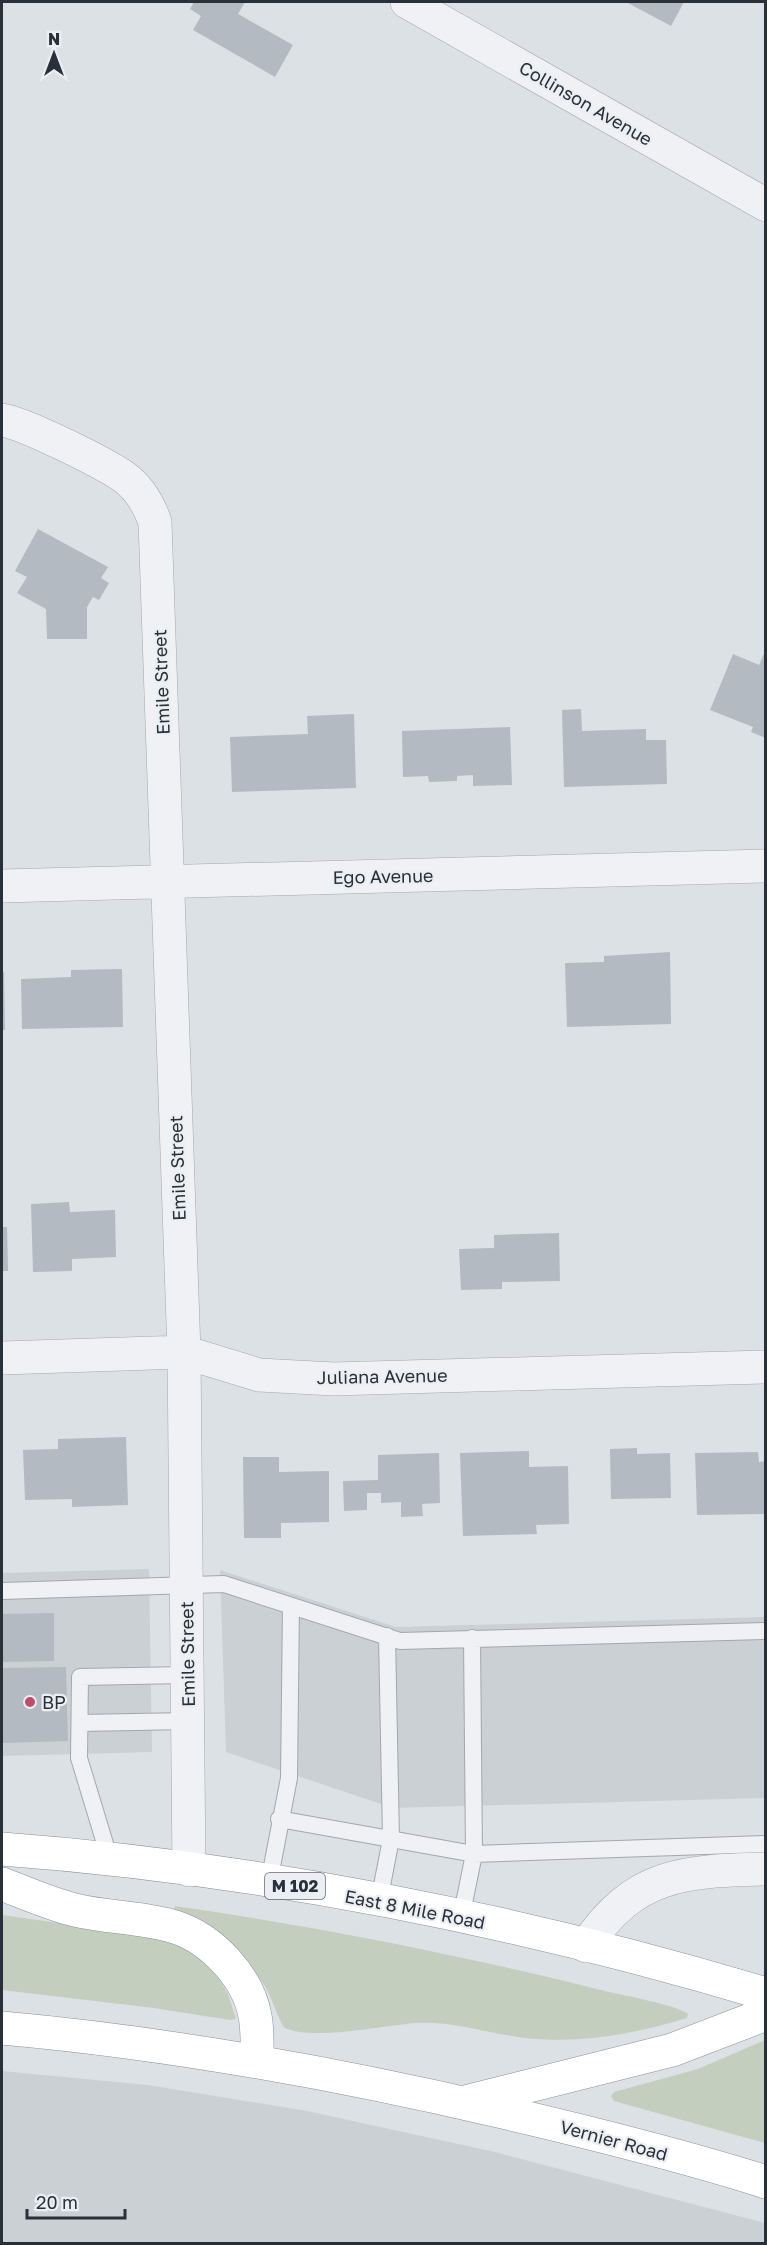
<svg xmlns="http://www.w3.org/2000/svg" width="767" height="2245" viewBox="0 0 767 2245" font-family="'Golos Text',sans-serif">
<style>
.built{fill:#cbd0d5}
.green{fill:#c4cebe}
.building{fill:#b4bac1}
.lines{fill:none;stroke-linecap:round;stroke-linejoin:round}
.service-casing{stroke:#a2a8ae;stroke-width:18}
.minor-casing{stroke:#a2a8ae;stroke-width:34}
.tertiary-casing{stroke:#a2a8ae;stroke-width:34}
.trunk-casing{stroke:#869099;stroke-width:34}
.service{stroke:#eff1f4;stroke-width:16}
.minor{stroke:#eff1f4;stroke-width:33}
.tertiary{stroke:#eff1f4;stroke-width:33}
.trunk{stroke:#fff;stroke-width:33}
.poi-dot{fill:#be4d6b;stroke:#ebeff3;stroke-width:2}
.labels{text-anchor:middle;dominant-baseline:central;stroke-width:4.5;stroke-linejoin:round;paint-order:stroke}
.shield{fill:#ebeff3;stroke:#626971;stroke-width:1.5}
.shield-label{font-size:16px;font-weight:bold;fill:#283039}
.street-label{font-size:18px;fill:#283039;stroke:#ebeff3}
.poi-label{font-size:18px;fill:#283039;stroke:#ebeff3;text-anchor:start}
</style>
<rect width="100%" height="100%" fill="#dce1e5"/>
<!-- built -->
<path class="built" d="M149,1569L152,1752L2,1756V1573Z
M220,1570L396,1627L765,1617V1798L393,1808L226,1752Z
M2,2071L148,2085L307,2111L495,2152L765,2223V2243H2Z"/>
<!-- green -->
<path class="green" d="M175,1906C321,1927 466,1956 609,1992C626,1996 677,2005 688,2014L687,2018C634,2034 581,2044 525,2038C489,2034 454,2021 417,2023C385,2025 314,2041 285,2028C281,2026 271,1996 266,1988C246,1955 211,1923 174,1910Z
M2,1915L138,1934L189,1948L218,1977L228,1994L236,2019L230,2020L154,2008L2,1990Z
M765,2040V2143L614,2101L611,2096L614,2092L698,2069Z"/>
<!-- building -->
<path class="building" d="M194,2H245L238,14L293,45L275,77L193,30L201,16L190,9Z
M626,2H684L671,26Z
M38,529L108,567L101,578L109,583L99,600L93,597L87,607V639H47L46,609L17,593L27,577L15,571Z
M766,649V738L751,732L753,727L710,710L733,654L759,665Z
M581,709L582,731L646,729V740H666L667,784L564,787L562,710Z
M354,714L356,788L232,792L230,737L308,734L307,716Z
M510,727L512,785L473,786V775L457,776V781L429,782L428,776L403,777L402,731Z
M670,952L671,1024L567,1027L565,963L604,962V956Z
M122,969L123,1027L22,1029L21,979L71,977V970Z
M2,972H4L5,1030H2Z
M69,1202L70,1212L115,1210L116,1257L72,1259V1271L33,1272L31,1204Z
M2,1227H7L8,1271H2Z
M559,1233L560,1281L502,1282V1289L461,1290L459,1249L494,1248V1235Z
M126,1437L128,1505L72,1507V1499L25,1500L23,1450L58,1449V1439Z
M637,1448V1454L670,1453L671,1498L611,1499L610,1449Z
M529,1451V1467L568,1466L569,1524L536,1525L537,1534L463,1536L460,1453Z
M758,1452L759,1462L766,1461V1514L697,1515L695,1453Z
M439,1453L440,1503L422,1504L423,1516L401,1517V1502L381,1503V1493H367V1510L344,1511L343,1481L378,1480V1455Z
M243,1457H279V1472L329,1471V1522L281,1523V1538H244Z
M54,1613V1661L2,1662V1614Z
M66,1667L68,1741L2,1743V1668Z"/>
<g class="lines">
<!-- service casing -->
<g class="service-casing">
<path id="service" d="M2,1591L224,1584L400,1641L766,1631
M81,1723L188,1721
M279,1819L474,1854L472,1638
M110,1860L79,1758L80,1677L186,1675
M269,1882L289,1778L291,1606
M379,1901L391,1839L387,1636
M461,1918L474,1854L766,1844"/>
</g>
<!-- minor casing -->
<g class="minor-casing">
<path id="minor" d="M407,2L766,205
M2,420C24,423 104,463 124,477C139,488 149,505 155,522L184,1352L189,1870
M2,886L766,866
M2,1358L184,1352L259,1375L334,1379L766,1367"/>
</g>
<!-- tertiary casing -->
<g class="tertiary-casing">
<path id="tertiary" d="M586,1946C634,1873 684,1871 766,1869"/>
</g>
<!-- trunk casing -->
<g class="trunk-casing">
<path id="trunk" d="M2,1849C257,1868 520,1920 766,1994
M2,1884C26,1893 50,1904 75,1910C108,1918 143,1917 175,1927C212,1939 248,1977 255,2016C258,2031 257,2046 257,2062
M2,2028C169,2043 335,2073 498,2111C588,2132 678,2154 766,2182
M469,2101L672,2050L766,2014"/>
</g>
<!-- service -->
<use href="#service" class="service"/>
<!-- minor -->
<use href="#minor" class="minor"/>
<!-- tertiary -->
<use href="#tertiary" class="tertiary"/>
<!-- trunk -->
<use href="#trunk" class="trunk"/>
</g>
<!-- markers -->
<circle class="poi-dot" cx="30" cy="1702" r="6"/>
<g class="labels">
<!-- shield labels -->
<rect class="shield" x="265" y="1873" width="60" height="26" rx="4.5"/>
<g class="shield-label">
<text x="295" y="1886">M 102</text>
</g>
<!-- street labels -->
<g class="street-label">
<text transform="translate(586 103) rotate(30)">Collinson Avenue</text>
<text transform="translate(161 682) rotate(-92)">Emile Street</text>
<text transform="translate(383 876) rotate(-1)">Ego Avenue</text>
<text transform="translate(177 1168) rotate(-92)">Emile Street</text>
<text transform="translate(382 1376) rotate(-1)">Juliana Avenue</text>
<text transform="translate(187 1654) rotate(-91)">Emile Street</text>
<text transform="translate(415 1909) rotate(11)">East 8 Mile Road</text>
<text transform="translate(614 2140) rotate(15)">Vernier Road</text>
</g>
<!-- poi labels -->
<g class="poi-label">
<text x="42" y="1702">BP</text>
</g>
</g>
<!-- border -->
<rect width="767" height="2245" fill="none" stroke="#283039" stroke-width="6"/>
<!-- north arrow -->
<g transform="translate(54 54)" stroke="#ebeff3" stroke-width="4.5" paint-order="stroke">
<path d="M0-4.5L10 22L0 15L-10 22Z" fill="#283039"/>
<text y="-9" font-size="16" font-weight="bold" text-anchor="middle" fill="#283039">N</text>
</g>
<!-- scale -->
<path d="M27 2209v9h98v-9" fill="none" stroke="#283039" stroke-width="3"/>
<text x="36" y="2209" font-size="18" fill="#283039" stroke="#ebeff3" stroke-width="4.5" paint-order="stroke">20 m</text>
</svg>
